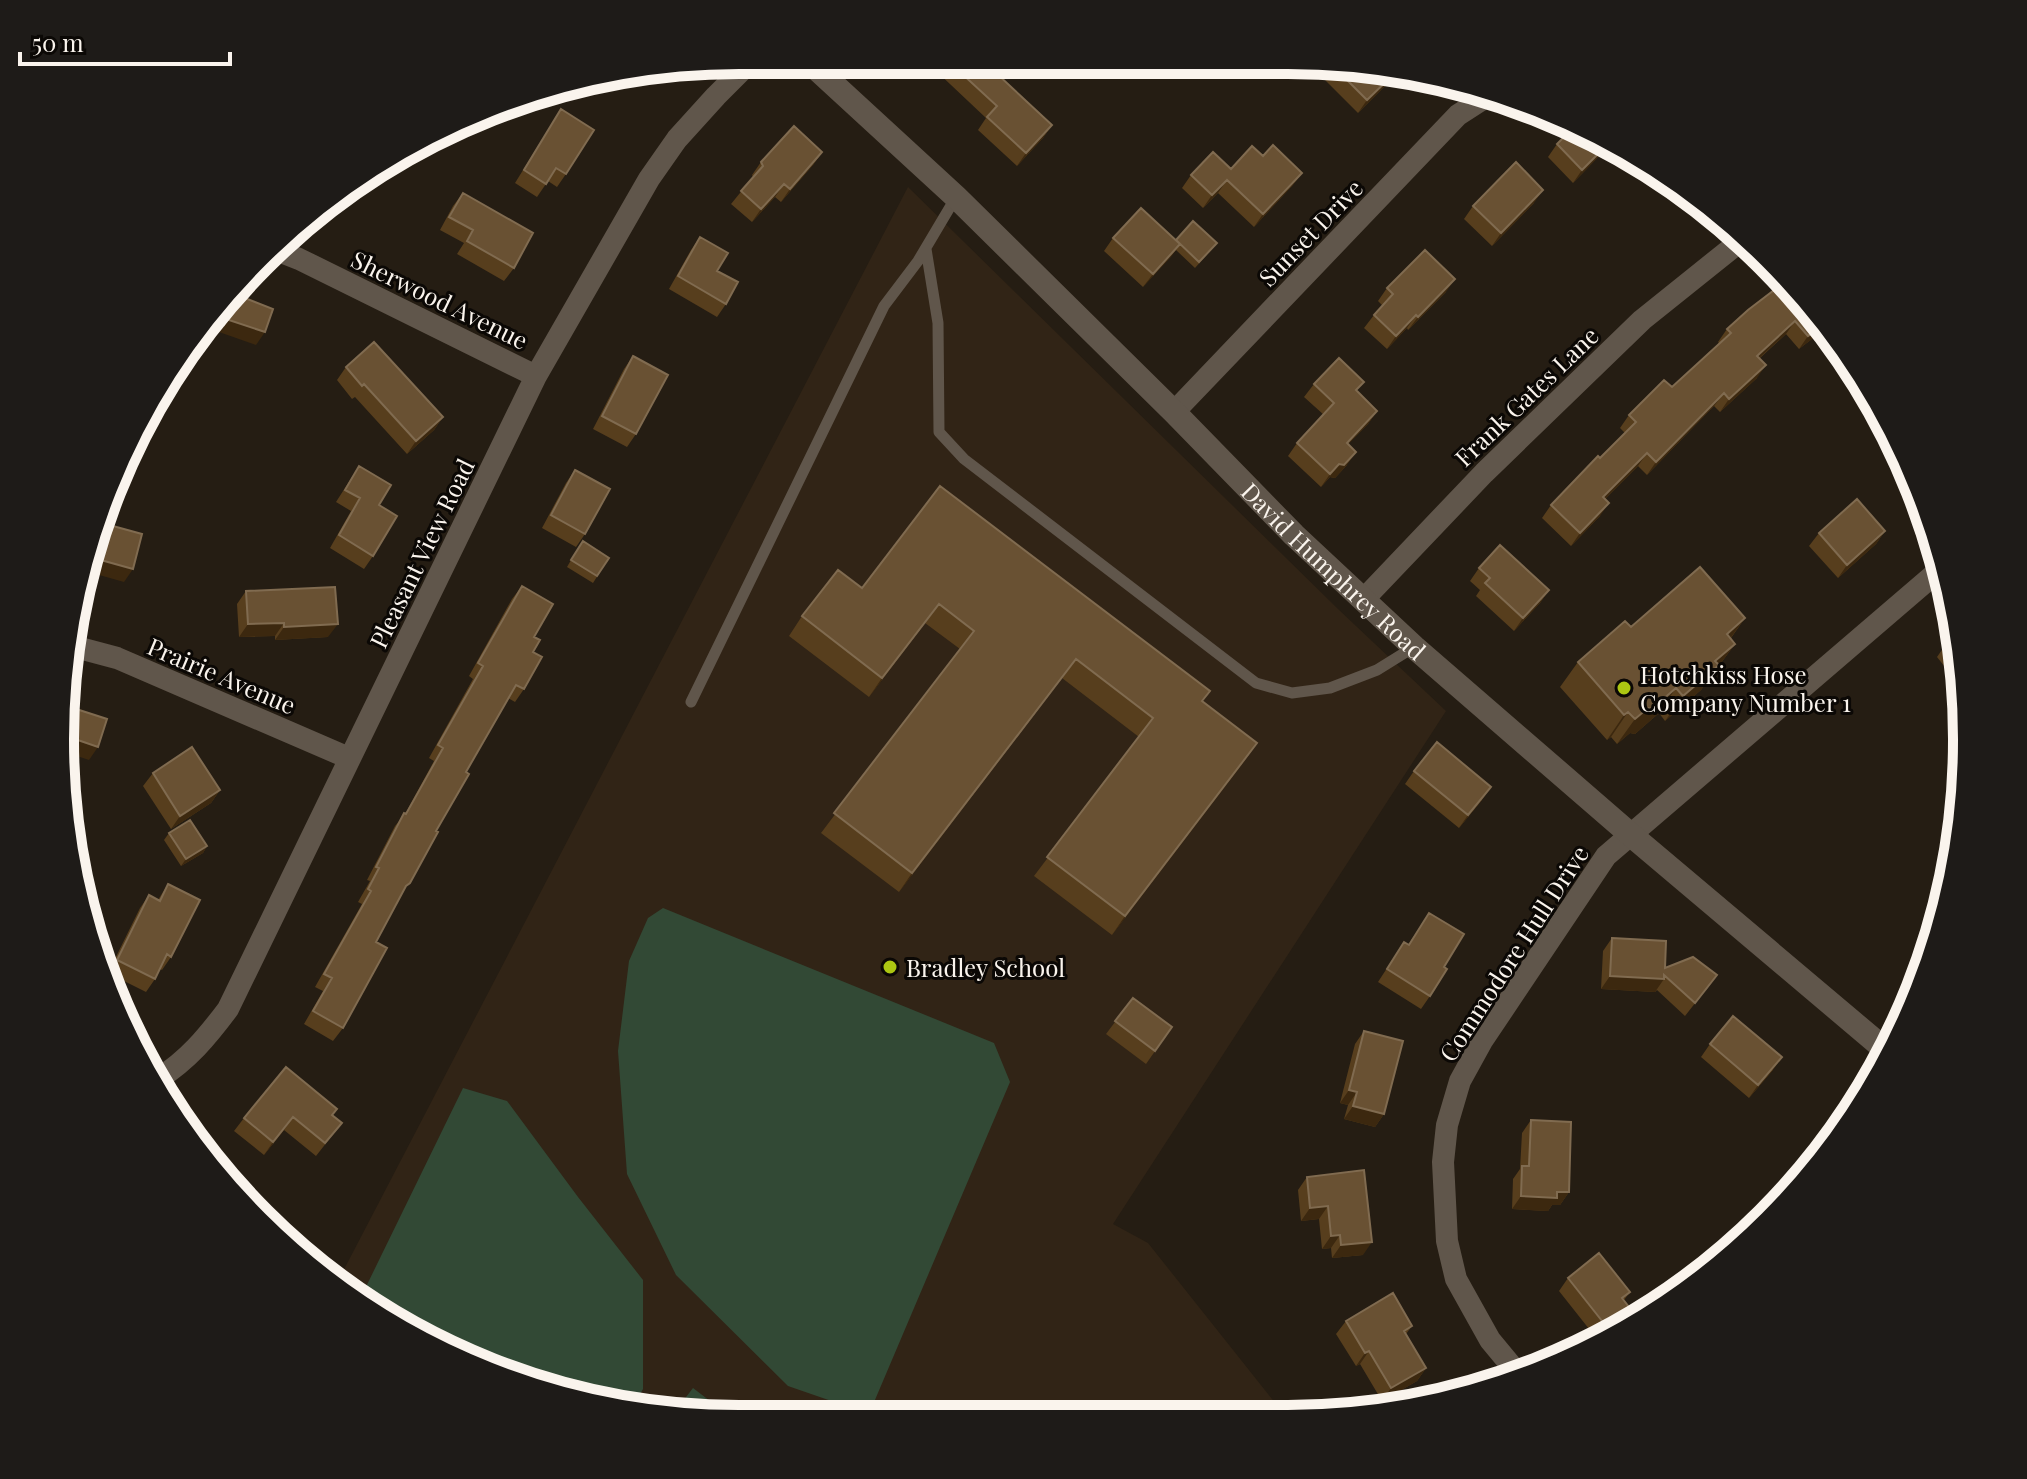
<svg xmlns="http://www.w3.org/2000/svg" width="2027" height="1479" viewBox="0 0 2027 1479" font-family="'Playfair Display',serif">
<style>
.built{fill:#312416}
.green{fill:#324935}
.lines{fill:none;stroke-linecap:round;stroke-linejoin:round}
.service{stroke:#60564b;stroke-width:11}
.minor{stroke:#60564b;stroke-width:22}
.tertiary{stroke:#60564b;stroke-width:24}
.wall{fill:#573e1d}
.shaded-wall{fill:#3c280f}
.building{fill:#695133;stroke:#806b50;stroke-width:2}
.poi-dot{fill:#acc612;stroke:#0b0805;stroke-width:3}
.labels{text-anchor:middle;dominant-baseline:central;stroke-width:6;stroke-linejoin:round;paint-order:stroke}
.street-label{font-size:24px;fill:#faf4ed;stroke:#0b0805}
.poi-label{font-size:24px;fill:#faf4ed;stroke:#0b0805;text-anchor:start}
.rim{fill:none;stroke:#faf4ed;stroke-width:10}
</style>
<rect width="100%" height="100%" fill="#251d13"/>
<!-- built -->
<path class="built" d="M908,187L1338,609L1446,711L1113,1224L1148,1243L1284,1414L695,1418L563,1396L439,1349L338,1281Z"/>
<!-- green -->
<path class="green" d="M663,908L994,1043L1010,1082L869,1414L788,1386L676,1275L627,1174L618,1051L629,961L648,918Z
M463,1088L507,1101L578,1197L643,1280V1389L633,1407L563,1396L439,1349L361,1297Z
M693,1388L731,1417L695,1418L673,1414Z"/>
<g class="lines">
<!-- service -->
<path class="service" d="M926,249L938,323L939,432L964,459L1256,683L1292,693L1330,688L1377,670L1414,647
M691,702L884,306L918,261L956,197"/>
<!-- minor -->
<path class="minor" d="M276,250L299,259L536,376
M1174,412L1458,115L1489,95
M1363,600L1484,473L1642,320L1738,243
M72,646L117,658L349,758
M158,1079C188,1060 207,1037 228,1009L536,376L649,179L677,139L716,96L752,60
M1519,1375L1490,1340L1456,1279L1447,1241L1443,1162L1447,1125L1460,1081L1482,1041L1606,856L1944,566"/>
<!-- tertiary -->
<path class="tertiary" id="s1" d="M807,60L956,197L1174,412L1294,535L1414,647L1631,835L1888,1052"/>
</g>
<!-- wall -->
<path class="wall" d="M910,60H992L995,73L1052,125L1043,138L1017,166L978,130L986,118L933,68L927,75Z
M1308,63L1394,74L1385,86L1358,113Z
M561,109L566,174L557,187L548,181L537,197L515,183Z
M1570,131L1607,148L1573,183L1548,157L1557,144Z
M822,152L813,165L781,202L775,197L752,222L731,204L753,177L752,175L761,162Z
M1263,156L1302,173L1292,186L1254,227L1218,193L1203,208L1182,188L1191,175L1231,169Z
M463,193L514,268L504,281L457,254L464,243L440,230L453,206Z
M1534,203L1492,246L1464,219L1473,206Z
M700,237L717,271L726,304L717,317L669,289L691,250Z
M1113,238L1176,240L1212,249L1195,268L1176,250L1143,287L1104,251Z
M1782,284L1826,325L1821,332L1799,349L1786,334L1760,358L1757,378L1720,412L1714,406L1647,475L1638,466L1605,499L1600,516L1571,546L1542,518L1551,505L1625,433L1620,428L1629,415L1672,387L1719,343L1718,342L1727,329Z
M1387,288L1446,292L1408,330L1407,328L1387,349L1364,328L1374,315L1383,306L1378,301Z
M633,356L636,434L627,447L593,429L624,369Z
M346,367L443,417L434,430L407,454L355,397L352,399L337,380Z
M1314,384L1357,392L1377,411L1368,424L1348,444L1347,465L1335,478L1330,477L1321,487L1288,456L1297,443L1324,415L1304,397Z
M359,466L379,505L373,556L364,569L330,548L351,511L336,502Z
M575,470L585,534L576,547L542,528L566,483Z
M1909,472L1926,517L1898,487Z
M940,486L1203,702L1257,743L1112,935L1034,876L1139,737L1062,678L899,892L821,833L960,649L925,623L869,697L789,636L802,616L862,588Z
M1885,531L1876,544L1838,578L1809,546L1819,533Z
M578,548L609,558L593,583L567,567Z
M1479,568L1549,590L1540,603L1514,631L1476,596L1480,590L1470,581Z
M522,586L534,637L533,652L524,689L515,702L508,698L466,772L436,831L376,942L343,1028L333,1041L304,1024L323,991L315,987L362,904L358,902L370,881L367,880L395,826L405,814L434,761L429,758L473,679L469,676L512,599Z
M246,591L328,637L275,640V636L239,637L237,604Z
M1745,618L1731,638L1735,644L1701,690L1665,721L1659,713L1635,734L1630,733L1617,744L1611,737L1607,740L1560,687L1578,662L1631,627Z
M1956,636L1964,684L1960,686L1937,657L1946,644Z
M1414,771L1482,800L1459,828L1405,784Z
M153,773L220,790L211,803L171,829L143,786Z
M169,833L207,846L203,853L181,866L164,840Z
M168,884L171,957L162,970L160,969L155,979L146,992L108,973L140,908L149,895L158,900Z
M1429,913L1444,967L1430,996L1421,1009L1378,982L1404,942L1408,945Z
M1937,934L1931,957L1929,961L1922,952L1931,939Z
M1612,938L1665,968L1707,988L1685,1016L1657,990L1655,992L1601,989L1603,951Z
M1133,998L1172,1027L1146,1064L1106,1034Z
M1364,1031L1384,1114L1375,1127L1344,1119L1348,1105L1340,1103L1355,1044Z
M1710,1044L1773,1070L1749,1098L1701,1057Z
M1860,1102L1831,1142L1822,1134L1831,1121Z
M333,1115L342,1123L316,1156L284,1130L264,1155L234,1131L244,1118Z
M1531,1120L1569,1192L1560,1205H1552L1548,1211L1512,1209L1513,1179L1520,1169L1522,1133Z
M1307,1177L1363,1255L1332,1258L1331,1248L1322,1249L1319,1219L1301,1221L1298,1190Z
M1568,1278L1630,1292L1624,1300L1636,1316L1597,1339L1559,1291Z
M1346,1321L1412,1326L1406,1334L1426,1368L1417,1381L1382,1401L1360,1364L1356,1366L1336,1334Z"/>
<!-- shaded-wall -->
<path class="shaded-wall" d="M1394,74L1385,86L1358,113L1367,100Z
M1052,125L1043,138L1017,166L1026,153Z
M1605,147L1607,148L1573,183L1582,170Z
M822,152L813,165L781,202L790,189Z
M1302,173L1292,186L1254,227L1263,214Z
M1227,180L1218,193L1203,208L1212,195Z
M784,184L775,197L752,222L761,209Z
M1543,190L1534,203L1492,246L1501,233Z
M1180,244L1171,257L1143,287L1153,274Z
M1455,279L1446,292L1408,330L1418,317Z
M1416,315L1407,328L1387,349L1396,336Z
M226,319L265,332L256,345L219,332L215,338L201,333L209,320Z
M1795,321L1786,334L1748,368L1757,356Z
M1824,323L1826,325L1821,332L1799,349L1808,336Z
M1766,365L1757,378L1720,412L1729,399Z
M1724,393L1714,406L1647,475L1656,462Z
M1377,411L1368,424L1337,456L1347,443Z
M443,417L434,430L407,454L416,441Z
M1356,452L1347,465L1335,478L1330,477L1321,487L1330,474L1339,464Z
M1647,453L1638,466L1594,510L1603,497Z
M1609,503L1600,516L1571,546L1580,533Z
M1885,531L1876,544L1838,578L1847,565Z
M90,557L133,569L124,582L85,571Z
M1549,590L1540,603L1514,631L1523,618Z
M939,604L925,623L869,697L882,678Z
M1745,618L1727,643V634Z
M284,623L275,636L239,637L248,624Z
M338,624L328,637L275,640L284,627Z
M1735,644L1701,690L1665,721L1683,696L1715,661Z
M1076,659L1062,678L899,892L912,873Z
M1676,688L1659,713L1635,734L1630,733L1617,744L1635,719L1648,708Z
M1628,712L1611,737L1607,740L1624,715Z
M69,737L98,747L89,760L68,753Z
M1257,743L1244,762L1112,935L1125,916Z
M1491,787L1482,800L1459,828L1468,815Z
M220,790L211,803L171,829L180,816Z
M207,846L203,853L181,866L186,859Z
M1610,976L1664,979L1655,992L1601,989Z
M1782,1057L1773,1070L1749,1098L1758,1085Z
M1349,1090L1357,1092L1348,1105L1340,1103Z
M1353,1106L1384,1114L1375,1127L1344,1119Z
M293,1117L284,1130L264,1155L273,1142Z
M1557,1192H1569L1560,1205H1552L1548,1211L1512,1209L1521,1196Z
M1328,1206L1319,1219L1301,1221L1310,1208Z
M1340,1235L1331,1248L1322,1249L1331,1236Z
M1372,1242L1363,1255L1332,1258L1341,1245Z
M1369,1351L1360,1364L1356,1366L1365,1353Z
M1426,1368L1417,1381L1382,1401L1391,1388Z"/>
<!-- building -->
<path class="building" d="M947,60H992L999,67L995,72L1052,125L1026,153L987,117L997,106Z
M1333,66L1394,74L1367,100Z
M561,109L594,130L566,174L556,168L546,184L524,170Z
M794,126L822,152L790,189L784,184L761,209L741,191L763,166L761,162Z
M1570,131L1605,147L1582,170L1557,144Z
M1273,145L1302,173L1263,214L1227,180L1212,195L1191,175L1213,152L1231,169L1252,146L1263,156Z
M1516,162L1543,190L1501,233L1473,206Z
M463,193L533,233L514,268L467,241L473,230L449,217Z
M1141,208L1180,244L1153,274L1113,238Z
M1193,221L1217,243L1199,262L1176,240Z
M700,237L728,253L717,271L738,282L726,304L678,276Z
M1425,250L1455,279L1418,317L1416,315L1396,336L1374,315L1393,294L1387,288Z
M1782,284L1824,323L1808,336L1795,321L1757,356L1766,365L1729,399L1724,393L1656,462L1647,453L1603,497L1609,503L1580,533L1551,505L1598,456L1600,458L1636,422L1629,415L1664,380L1672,387L1731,333L1727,329L1748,310Z
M234,287L245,291L242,297L273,309L265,332L226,319L224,325L209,320L228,292Z
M374,342L443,417L416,441L364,384L362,386L346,367Z
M633,356L668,375L636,434L602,416Z
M1339,358L1364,382L1356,390L1377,411L1347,443L1356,452L1344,465L1339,464L1330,474L1297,443L1334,403L1314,384Z
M359,466L391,485L379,505L397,516L373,556L339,535L360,498L345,490Z
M575,470L610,489L585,534L551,515Z
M940,486L1210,691L1202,701L1257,743L1125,916L1047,857L1153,718L1076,659L912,873L834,813L974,631L939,604L882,678L802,616L838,570L862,588Z
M1857,499L1885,531L1847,565L1819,533Z
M102,523L142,534L133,569L90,557Z
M583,541L609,558L597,576L571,560Z
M1500,545L1549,590L1523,618L1485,583L1490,578L1479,568Z
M1700,567L1745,618L1727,634L1735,644L1715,661L1719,665L1683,696L1676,688L1652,709L1648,708L1635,719L1628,712L1624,715L1578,662L1625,621L1631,627Z
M522,586L553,604L534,637L540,640L533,652L542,657L524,689L516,685L466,772L469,774L436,831L438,832L410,883L406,886L376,942L387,948L343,1028L313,1011L332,978L324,974L371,891L368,889L379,868L376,867L404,813L406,814L443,748L438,745L483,666L478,663Z
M335,587L338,624L284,627V623L248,624L246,591Z
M1956,636L1960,662L1946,644Z
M70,707L107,719L98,747L69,737Z
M1437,742L1491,787L1468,815L1414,771Z
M192,747L220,790L180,816L153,773Z
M190,820L207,846L186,859L169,833Z
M168,884L200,900L171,957L167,954L155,979L117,960L149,895L160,901Z
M1429,913L1464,934L1444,967L1447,969L1430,996L1387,969L1404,942L1409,945Z
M1937,934L1934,943L1931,939Z
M1612,938L1666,941L1665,968L1693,957L1717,975L1695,1003L1664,975V979L1610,976Z
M1133,998L1172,1027L1155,1051L1115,1021Z
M1733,1016L1782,1057L1758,1085L1710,1044Z
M1364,1031L1403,1041L1384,1114L1353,1106L1357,1092L1349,1090Z
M286,1067L337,1109L332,1115L342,1123L325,1143L293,1117L273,1142L244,1118Z
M1852,1096L1860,1102L1840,1129L1831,1121Z
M1531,1120L1571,1122L1569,1192H1557V1198L1521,1196L1522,1166H1529Z
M1364,1170L1372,1242L1341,1245L1340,1235L1331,1236L1328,1206L1310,1208L1307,1177Z
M1599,1253L1630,1292L1622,1298L1636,1316L1610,1331L1568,1278Z
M1393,1293L1412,1326L1404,1331L1426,1368L1391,1388L1369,1351L1365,1353L1346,1321Z"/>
<!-- markers -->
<g class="poi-dot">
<circle cx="1624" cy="688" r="8"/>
<circle cx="890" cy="967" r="8"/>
</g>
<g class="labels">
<!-- street labels -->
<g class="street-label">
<text transform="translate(1310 232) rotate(-46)">Sunset Drive</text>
<text transform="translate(440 299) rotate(26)">Sherwood Avenue</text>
<text transform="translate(1526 396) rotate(-44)">Frank Gates Lane</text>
<text transform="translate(421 553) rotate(-64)">Pleasant View Road</text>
<text stroke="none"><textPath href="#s1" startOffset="734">David Humphrey Road</textPath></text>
<text transform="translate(222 675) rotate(23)">Prairie Avenue</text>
<text transform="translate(1513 953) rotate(-57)">Commodore Hull Drive</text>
</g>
<!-- poi labels -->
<g class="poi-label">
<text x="1640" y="674">Hotchkiss Hose<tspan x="1640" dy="28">Company Number 1</tspan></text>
<text x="906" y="967">Bradley School</text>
</g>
</g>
<!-- crop -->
<path d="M0 0H2027V1479H0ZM739 74H1288A665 665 0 0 1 1953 739V740A665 665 0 0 1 1288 1405H739A665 665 0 0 1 74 740V739A665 665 0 0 1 739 74Z" fill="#1e1b18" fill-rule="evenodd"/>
<path class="rim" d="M739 74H1288A665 665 0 0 1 1953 739V740A665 665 0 0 1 1288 1405H739A665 665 0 0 1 74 740V739A665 665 0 0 1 739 74Z"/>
<!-- scale -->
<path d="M20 52v12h210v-12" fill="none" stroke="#faf4ed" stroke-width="4"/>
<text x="32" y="52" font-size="24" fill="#faf4ed" stroke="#0b0805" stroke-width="6" paint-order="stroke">50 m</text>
</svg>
